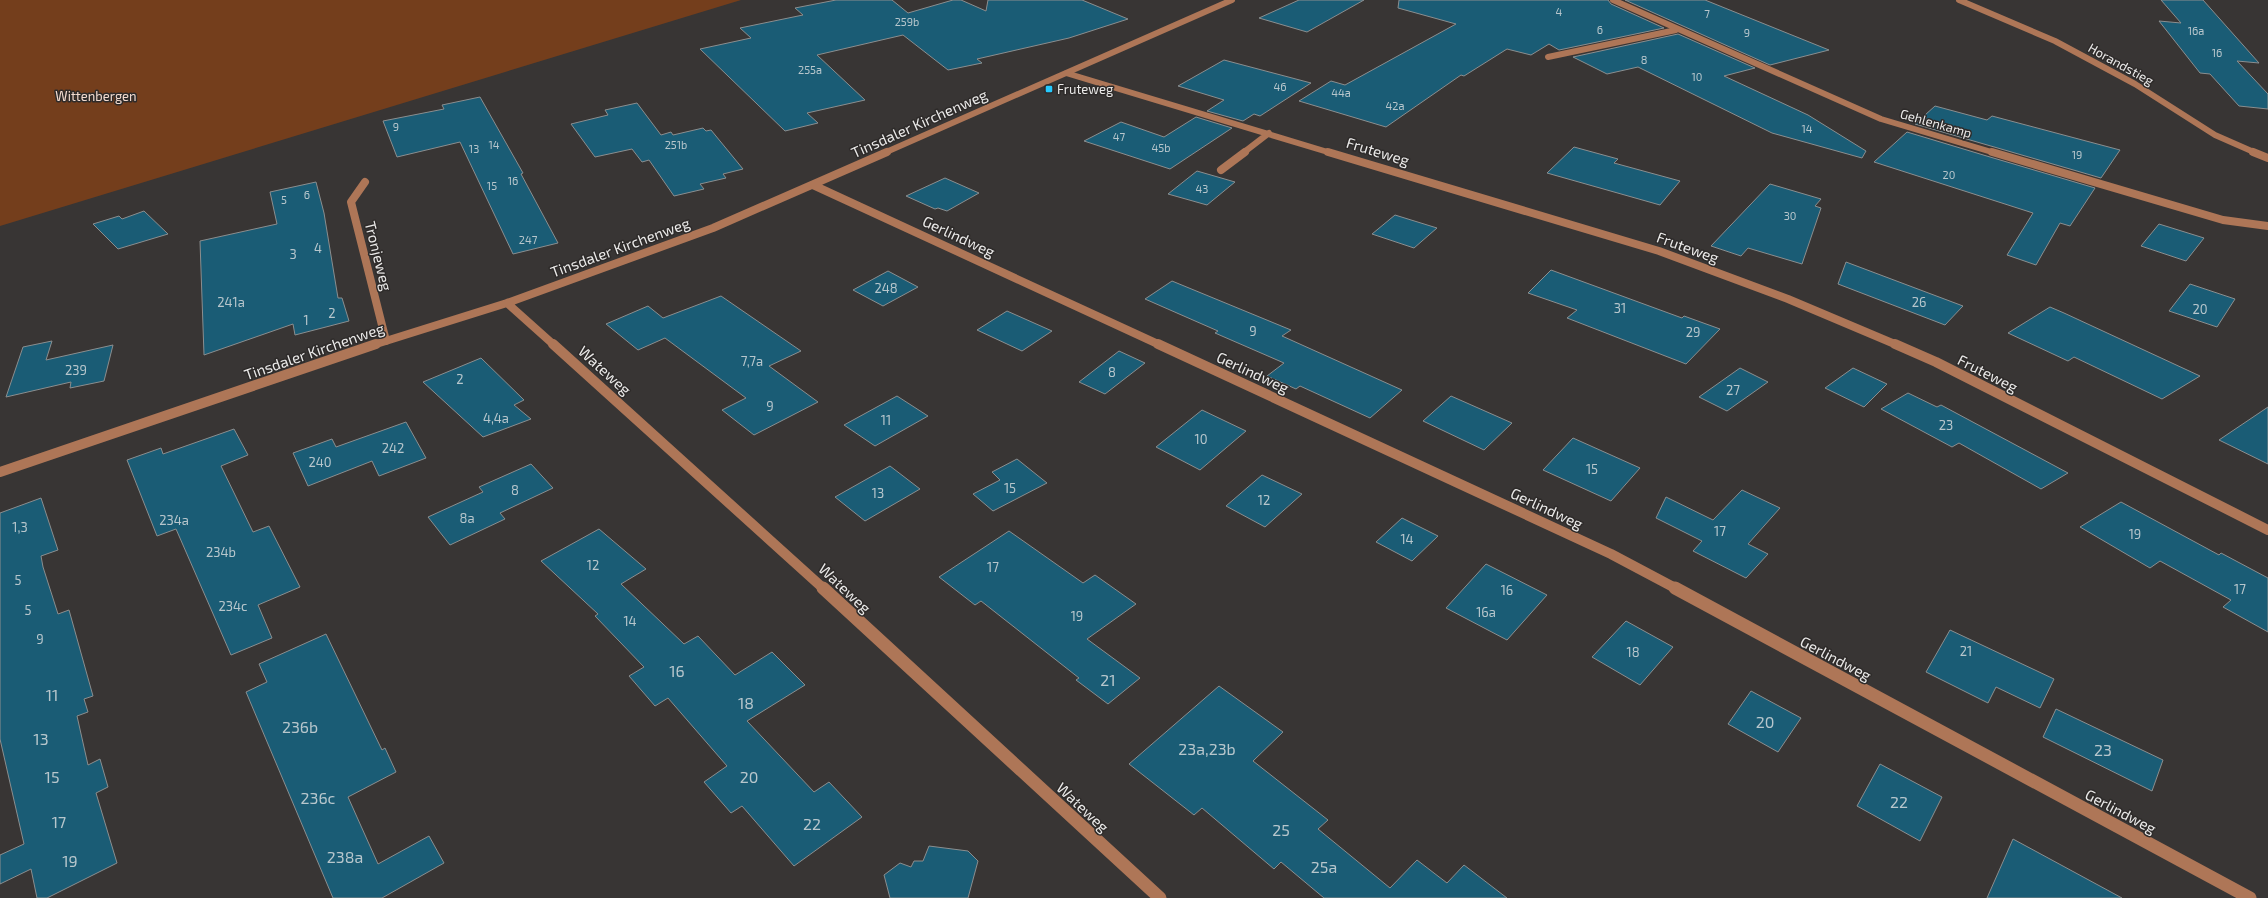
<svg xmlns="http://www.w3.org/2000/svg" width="2268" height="898" viewBox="0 0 2268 898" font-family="'Exo 2',sans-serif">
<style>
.green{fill:#743e1c}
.building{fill:#1a5c75;stroke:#8b8e8f}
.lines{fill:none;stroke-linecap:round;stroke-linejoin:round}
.minor-far3{stroke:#ae7657;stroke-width:6}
.minor-far2{stroke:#ae7657;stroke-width:8}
.minor-far1{stroke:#ae7657;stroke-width:10}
.minor{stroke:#ae7657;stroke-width:13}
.poi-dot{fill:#26c9fe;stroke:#2e2b2a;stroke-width:1.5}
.labels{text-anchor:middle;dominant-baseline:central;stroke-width:3;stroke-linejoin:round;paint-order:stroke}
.far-number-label{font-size:11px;fill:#b7c6cc}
.far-street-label{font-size:13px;fill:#ebeae9;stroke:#2e2b2a}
.far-poi-label{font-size:13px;fill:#ebeae9;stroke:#2e2b2a;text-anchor:start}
.far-park-label{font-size:13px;fill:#f4dcd0;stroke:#2e2b2a}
.number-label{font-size:13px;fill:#b7c6cc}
.street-label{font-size:15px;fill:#ebeae9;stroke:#2e2b2a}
.near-number-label{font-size:16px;fill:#b7c6cc}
</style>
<rect width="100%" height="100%" fill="#383534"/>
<!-- green -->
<path class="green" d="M0,0H741L0,226Z"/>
<!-- building -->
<path class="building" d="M836,0H892L908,13L953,0H961L986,11L988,0H1082L1128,19L1069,38L977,59L982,63L948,70L903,35L817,55L865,100L807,113L818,123L785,131L700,49L751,38L740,28L803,15L795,8Z
M1299,0H1364L1307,32L1259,18Z
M1399,0H1608L1611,4L1664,28L1559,50L1549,44L1531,55L1507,49L1464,76L1461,75L1386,127L1299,101L1331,81L1345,85L1456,24L1398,8Z
M1625,0H1705L1829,50L1770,65Z
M2161,0H2203L2259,63L2237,61L2268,94V109L2239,106L2210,74L2200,73L2159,21L2181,23Z
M1678,34L1755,68L1724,76L1808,115L1866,151L1862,158L1772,133L1638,67L1607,74L1573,57Z
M1224,60L1311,83L1260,116L1254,114L1243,121L1207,111L1224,100L1178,86Z
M480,97L523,173L521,174L558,243L513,254L460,142L397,157L383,121L444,109L442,105Z
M637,103L661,135L671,132L673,135L703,128L706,131L711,130L743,169L723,174L726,178L700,184L704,189L674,196L649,160L642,162L632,149L595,157L571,124L608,115L605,110Z
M1935,106L1987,120L1992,116L2120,150L2101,178L1915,124Z
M1196,117L1232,128L1170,169L1084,141L1121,122L1164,137Z
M1907,132L1990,157L2095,188L2070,226L2060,223L2036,265L2007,255L2033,213L1874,162Z
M1574,147L1618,159L1614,163L1680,181L1660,205L1547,173Z
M1197,171L1235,182L1207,205L1168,194Z
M945,178L979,193L947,211L938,208L935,209L906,196Z
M316,182L324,213L338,298H342L349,321L295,335L293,324L204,355L200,241L277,224L270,192Z
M1770,184L1821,199L1815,206L1821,208L1802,264L1748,248L1741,256L1711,246Z
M144,211L168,234L118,249L93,224L119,216L122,219Z
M1395,215L1437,228L1414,248L1372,234Z
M2159,224L2204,238L2186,261L2141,246Z
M1846,262L1963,306L1945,325L1838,284Z
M1551,270L1682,318L1684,316L1720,329L1686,364L1567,318L1577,310L1528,293Z
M888,271L918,287L883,306L853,290Z
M1172,281L1291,330L1282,336L1402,390L1370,418L1300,386L1296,389L1267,376L1284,363L1215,333L1218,331L1145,299Z
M2190,284L2235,299L2217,327L2169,311Z
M721,296L801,351L769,366L818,402L754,435L722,410L746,398L665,338L638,350L606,324L648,306L663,318Z
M2050,307L2064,313L2200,376L2162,399L2074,357L2068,361L2008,333Z
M1007,311L1052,331L1022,351L977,330Z
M52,341L46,360L113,345L104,381L70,388L71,382L6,397L23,347Z
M1119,351L1145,363L1105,394L1079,382Z
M481,358L524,400L514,405L531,419L483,437L423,382Z
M1740,368L1768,382L1727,411L1699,397Z
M1853,368L1887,384L1864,407L1825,388Z
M1908,393L1937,407L1941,405L2068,473L2041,489L1959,443L1952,447L1881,409Z
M897,396L928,416L875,446L844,425Z
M1451,396L1512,423L1484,450L1423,421Z
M2268,407V464L2219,440Z
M1202,410L1246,431L1200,470L1156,447Z
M406,422L426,458L379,476L372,461L308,486L293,453L332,439L336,447Z
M234,429L248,455L221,466L253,532L269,526L300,587L258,605L272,638L231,655L176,529L157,536L127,460L161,448L163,454Z
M1573,438L1640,468L1611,501L1543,470Z
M1017,459L1047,483L993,511L973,494L1000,480L992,472Z
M531,464L553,488L500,513L505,519L450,545L428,517L483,492L479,487Z
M890,466L920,489L865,521L835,497Z
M1262,475L1302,494L1265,527L1226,506Z
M1742,490L1780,508L1748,544L1768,554L1746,578L1693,551L1702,541L1656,518L1666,497L1713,520Z
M41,498L58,550L41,556L43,567L58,614L69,610L93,696L84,699L88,712L77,716L88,765L100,759L108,787L96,793L117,863L47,898H37L31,869L0,884V855L24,844L0,739V513Z
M2121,502L2219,555L2221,553L2268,578V632L2223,607L2231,600L2160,561L2150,568L2080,527Z
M1402,518L1438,536L1412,561L1376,542Z
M599,529L646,569L621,584L684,644L698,636L735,675L772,652L805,685L747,721L814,792L829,782L862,817L794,866L742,806L731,813L704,782L727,766L668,698L655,706L629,676L644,667L595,616L598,614L541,561Z
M1009,531L1083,583L1095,575L1136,604L1087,639L1140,678L1108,704L1076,680L1079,678L981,601L975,605L939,577Z
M1486,564L1547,595L1507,640L1446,608Z
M1626,621L1673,647L1640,685L1592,657Z
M1950,630L2054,679L2040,708L1996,687L1988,703L1926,672Z
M326,634L382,750L385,748L396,772L348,797L378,864L429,836L444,863L382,898H333L246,692L267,682L259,664Z
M1219,686L1283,732L1253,761L1328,820L1318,829L1390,888L1417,860L1447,883L1464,865L1507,898H1324L1281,862L1274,869L1202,808L1194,815L1129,764Z
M1751,691L1801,718L1778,752L1728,724Z
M2056,709L2163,760L2152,791L2043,737Z
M1880,764L1942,797L1920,841L1857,806Z
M2013,839L2122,898H1987Z
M929,846L968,851L978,861L968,898H890L884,875L900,863L911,867L914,861H923Z"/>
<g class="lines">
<!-- minor-far3 -->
<path class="minor-far3" d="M1613,0L1881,119L1995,153
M1959,0L2055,41L2135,84L2215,135L2256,153
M1548,57L1676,30
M1066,73L1331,153
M884,153L1232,0
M1243,153L1269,133"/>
<!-- minor-far2 -->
<path class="minor-far2" d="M1328,152L1659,251L1788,299L1897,345
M1992,152L2223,220L2268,226
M2253,152L2268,158
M1221,170L1245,152
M365,182L351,202L386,341
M813,185L1160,345
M507,303L554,345
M373,345L507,303L713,228L887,152"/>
<!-- minor-far1 -->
<path class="minor-far1" d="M553,344L824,589
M1158,344L1611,554L1677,589
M1895,344L1936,362L2268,530
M0,472L376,344"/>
<!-- minor -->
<path class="minor" d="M823,588L1160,898
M1675,588L2250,898"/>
</g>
<!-- markers -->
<rect class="poi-dot" x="1045" y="85" width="8" height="8" rx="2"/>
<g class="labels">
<!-- far-number labels -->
<g class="far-number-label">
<text x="1559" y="11">4</text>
<text x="1707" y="13">7</text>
<text x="907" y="21">259b</text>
<text x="1600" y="29">6</text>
<text x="2196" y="30">16a</text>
<text x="1747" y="32">9</text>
<text x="2217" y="52">16</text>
<text x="1644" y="59">8</text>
<text x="810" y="69">255a</text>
<text x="1697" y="76">10</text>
<text x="1280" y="86">46</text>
<text x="1341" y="92">44a</text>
<text x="1395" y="105">42a</text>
<text x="396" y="126">9</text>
<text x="1807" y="128">14</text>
<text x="1119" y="136">47</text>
<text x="494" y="144">14</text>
<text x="676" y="144">251b</text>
<text x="1161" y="147">45b</text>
<text x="474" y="148">13</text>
<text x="2077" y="154">19</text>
<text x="1949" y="174">20</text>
<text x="513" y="180">16</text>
<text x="492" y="185">15</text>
<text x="1202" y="188">43</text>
<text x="307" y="194">6</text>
<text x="284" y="199">5</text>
<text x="1790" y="215">30</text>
<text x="528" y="239">247</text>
</g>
<!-- far-street labels -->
<g class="far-street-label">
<text transform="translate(2121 64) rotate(29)">Horandstieg</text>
<text transform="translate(1936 123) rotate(16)">Gehlenkamp</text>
</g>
<!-- far-poi labels -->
<g class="far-poi-label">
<text x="1057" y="89">Fruteweg</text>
</g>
<!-- far-park labels -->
<g class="far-park-label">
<text x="96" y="96">Wittenbergen</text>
</g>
<!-- number labels -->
<g class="number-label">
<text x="318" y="248">4</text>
<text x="293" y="254">3</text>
<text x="886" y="288">248</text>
<text x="231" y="302">241a</text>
<text x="1919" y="302">26</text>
<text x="1620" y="308">31</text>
<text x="2200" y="309">20</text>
<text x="332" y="313">2</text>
<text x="306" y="320">1</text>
<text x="1253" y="331">9</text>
<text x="1693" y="332">29</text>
<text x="752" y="361">7,7a</text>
<text x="76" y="370">239</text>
<text x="1112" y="372">8</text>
<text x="460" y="379">2</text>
<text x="1733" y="390">27</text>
<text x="770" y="406">9</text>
<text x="496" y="418">4,4a</text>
<text x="886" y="420">11</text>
<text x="1946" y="425">23</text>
<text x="1201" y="439">10</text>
<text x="393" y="448">242</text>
<text x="320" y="462">240</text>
<text x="1592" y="469">15</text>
<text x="1010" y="488">15</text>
<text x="515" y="490">8</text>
<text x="878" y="493">13</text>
<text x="1264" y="500">12</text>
<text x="467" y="518">8a</text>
<text x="174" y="520">234a</text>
<text x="20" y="527">1,3</text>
<text x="1720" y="531">17</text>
<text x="2135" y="534">19</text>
<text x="1407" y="539">14</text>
<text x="221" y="552">234b</text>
<text x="593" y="565">12</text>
<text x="993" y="567">17</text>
<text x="18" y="580">5</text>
<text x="2240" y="589">17</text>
<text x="1507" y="590">16</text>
<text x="233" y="606">234c</text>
<text x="28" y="610">5</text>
<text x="1486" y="612">16a</text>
<text x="1077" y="616">19</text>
<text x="630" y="621">14</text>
<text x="40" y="639">9</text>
<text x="1966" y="651">21</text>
<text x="1633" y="652">18</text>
</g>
<!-- street labels -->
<g class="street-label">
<text transform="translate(919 123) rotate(-24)">Tinsdaler Kirchenweg</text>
<text transform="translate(1378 151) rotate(17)">Fruteweg</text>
<text transform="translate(959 236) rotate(25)">Gerlindweg</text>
<text transform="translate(620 247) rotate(-20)">Tinsdaler Kirchenweg</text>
<text transform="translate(1688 247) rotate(20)">Fruteweg</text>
<text transform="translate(379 256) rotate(76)">Tronjeweg</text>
<text transform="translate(314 351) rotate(-19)">Tinsdaler Kirchenweg</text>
<text transform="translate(605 370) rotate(42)">Wateweg</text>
<text transform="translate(1253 372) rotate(25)">Gerlindweg</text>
<text transform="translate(1988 373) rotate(27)">Fruteweg</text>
<text transform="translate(1547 508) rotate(25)">Gerlindweg</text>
<text transform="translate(845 588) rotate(43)">Wateweg</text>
<text transform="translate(1836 658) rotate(28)">Gerlindweg</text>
<text transform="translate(1083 807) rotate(43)">Wateweg</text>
<text transform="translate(2121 811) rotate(28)">Gerlindweg</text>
</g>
<!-- near-number labels -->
<g class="near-number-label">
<text x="677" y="670">16</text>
<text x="1108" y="679">21</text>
<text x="52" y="694">11</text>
<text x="746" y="702">18</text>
<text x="1765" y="721">20</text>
<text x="300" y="726">236b</text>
<text x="41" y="738">13</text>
<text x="1207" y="748">23a,23b</text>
<text x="2103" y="749">23</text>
<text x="52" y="776">15</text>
<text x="749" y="776">20</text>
<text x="318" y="797">236c</text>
<text x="1899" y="801">22</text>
<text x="59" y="821">17</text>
<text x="812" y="823">22</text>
<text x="1281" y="829">25</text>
<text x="345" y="856">238a</text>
<text x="70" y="860">19</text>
<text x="1324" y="866">25a</text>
</g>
</g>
</svg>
